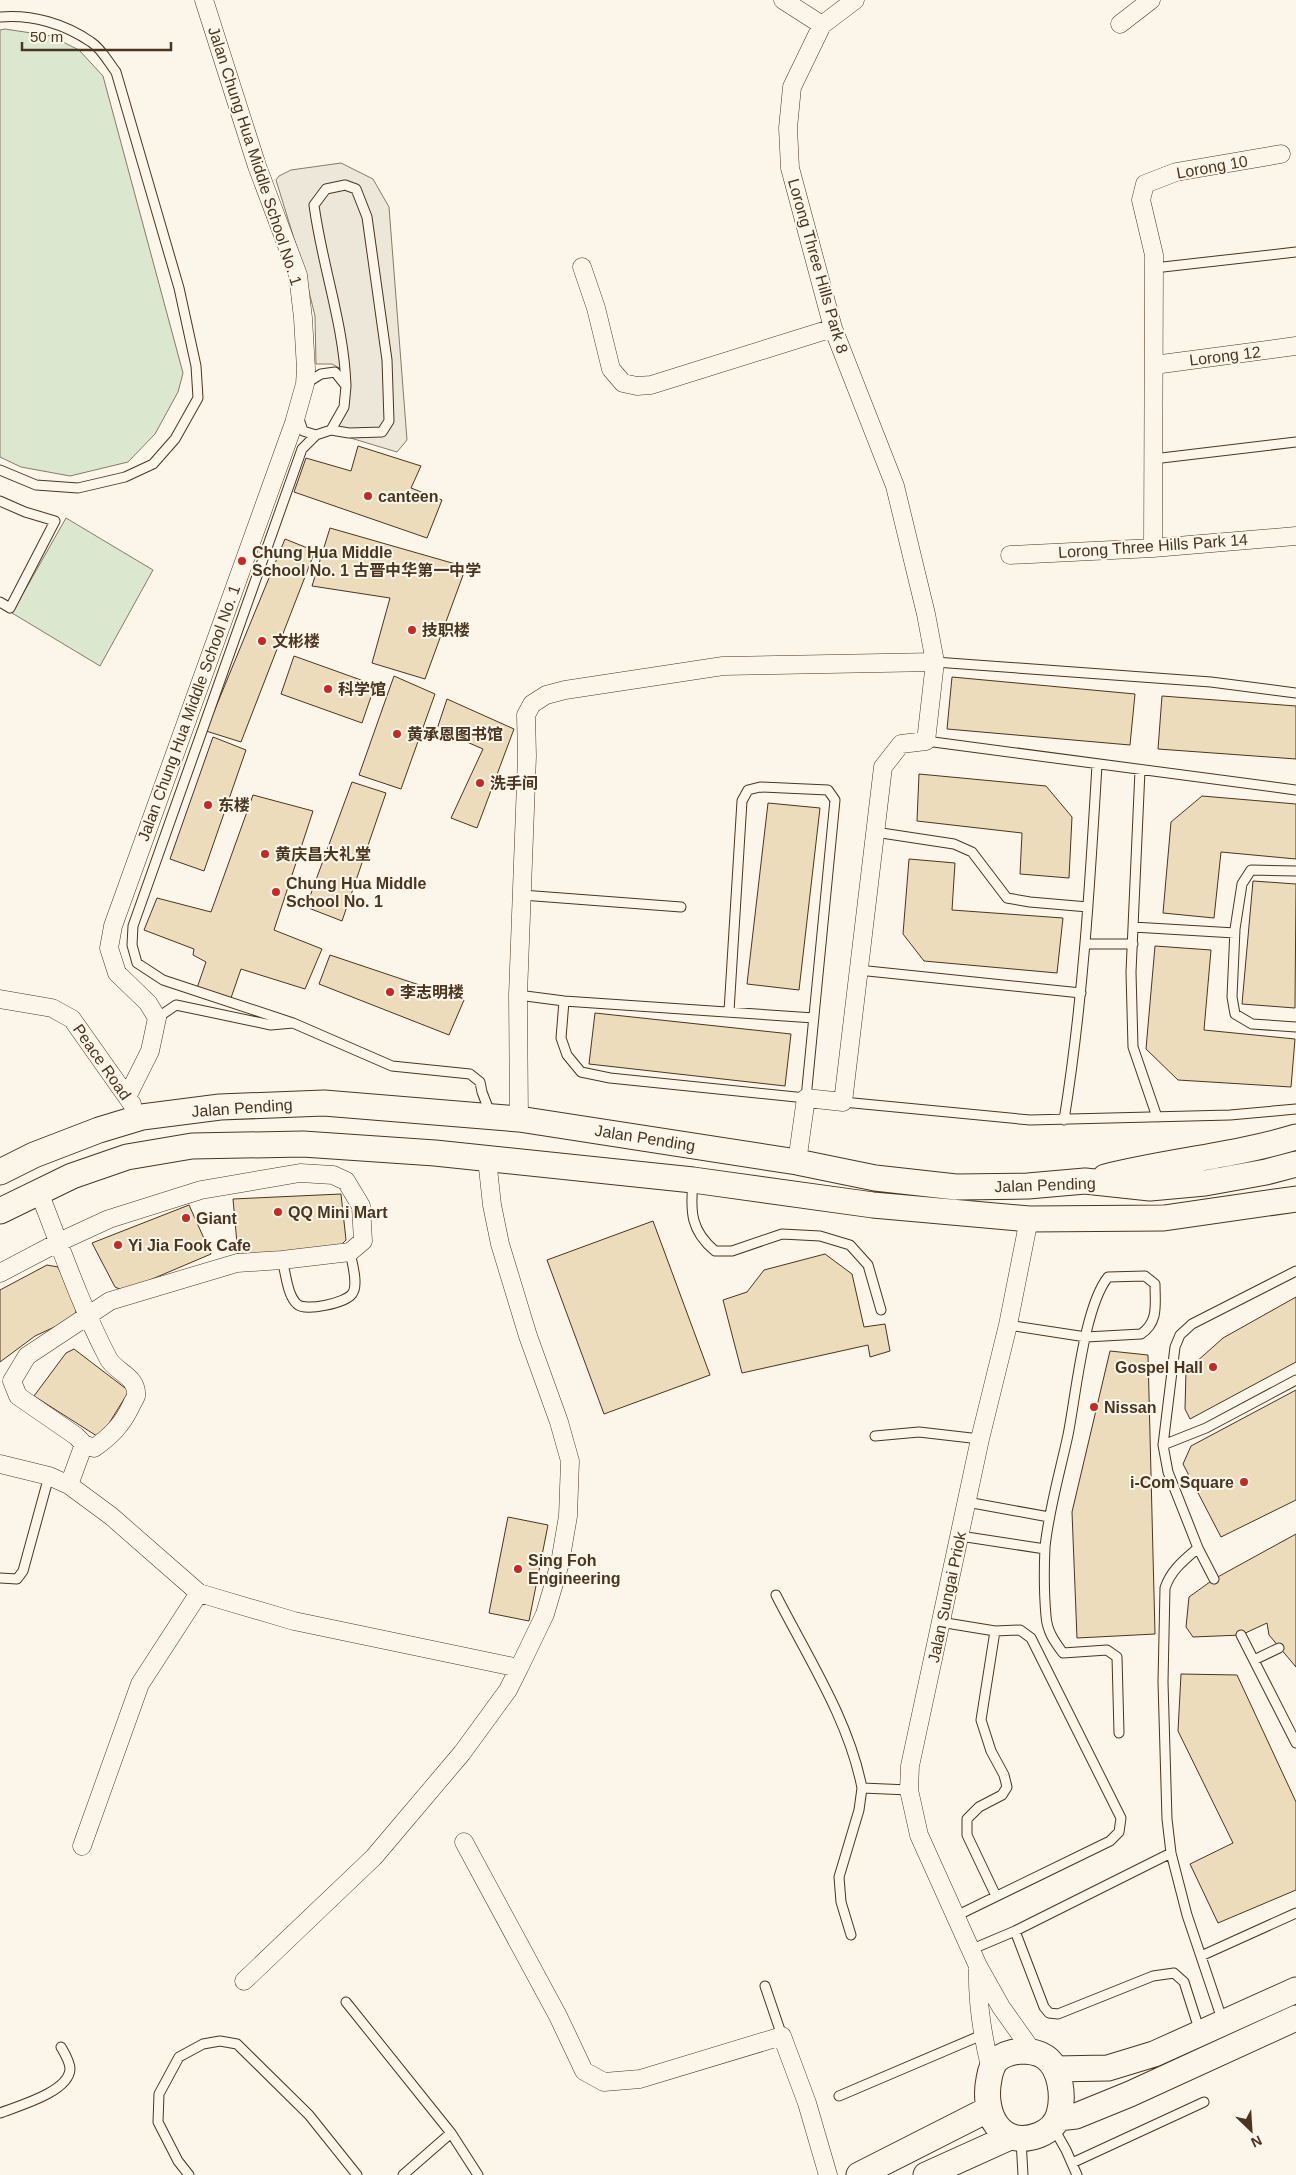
<svg xmlns="http://www.w3.org/2000/svg" width="1296" height="2175" viewBox="0 0 1296 2175" font-family="Arial,'Noto Sans SC',sans-serif">
<style>
.pitch{fill:#dce7d0;stroke:#887966}
.parking{fill:#ede7d9;stroke:#887966}
.building{fill:#ecdcbc;stroke:#4a3520}
.lines{fill:none;stroke-linecap:round;stroke-linejoin:round}
.lane-casing{stroke:#4a3520;stroke-width:11}
.street-casing{stroke:#4a3520;stroke-width:19}
.secondary-casing{stroke:#4a3520;stroke-width:27}
.lane{stroke:#fbf6e9;stroke-width:9}
.street{stroke:#fbf6e9;stroke-width:18}
.secondary{stroke:#fbf6e9;stroke-width:25}
.poi-dot{fill:#c62828;stroke:#fbf6e9;stroke-width:2}
.labels{text-anchor:middle;dominant-baseline:central;stroke-width:4;stroke-linejoin:round;paint-order:stroke}
.street-label{font-size:16px;fill:#4a3520;stroke:#fbf6e9}
.poi-label{font-size:16px;font-weight:bold;fill:#4a3520;stroke:#fbf6e9;text-anchor:start}
</style>
<rect width="100%" height="100%" fill="#fbf6e9"/>
<!-- pitch -->
<path class="pitch" d="M5,29L51,36L79,50L103,76L183,373L178,392L155,434L128,462L70,476L21,467L0,457V30Z
M66,518L153,570L100,666L12,613Z"/>
<!-- parking -->
<path class="parking" d="M341,163L373,179L389,207L407,440L397,452L344,436L339,425V416L345,371L332,364H316L315,316L304,271L276,180L279,176L291,170Z"/>
<!-- building -->
<path class="building" d="M358,446L421,466L411,488L442,500L427,538L294,492L306,458L351,471Z
M330,528L466,567L425,679L372,663L390,598L312,586Z
M285,539L315,551L241,742L206,731Z
M294,656L375,685L362,723L281,694Z
M394,676L435,694L401,789L359,775Z
M952,677L1135,694L1130,745L947,729Z
M1162,696L1296,706V759L1158,749Z
M447,699L514,729L477,828L451,818L483,749L437,729Z
M213,737L246,750L204,871L170,859Z
M919,774L1046,786L1072,817L1069,878L1020,874L1022,833L917,821Z
M352,782L386,793L342,921L306,907Z
M253,795L313,811L274,930L322,949L305,989L241,969L231,998L197,988L206,962L193,955L194,949L144,930L157,898L211,912Z
M1202,796L1296,804V859L1221,852L1214,918L1163,913L1171,822Z
M768,803L820,808L799,990L747,984Z
M909,859L955,863L952,910L1063,918L1057,973L924,961L903,934Z
M1253,881L1296,884L1295,1008L1242,1004Z
M1155,946L1211,950L1204,1030L1295,1039L1291,1087L1178,1080L1146,1049Z
M330,955L464,1000L449,1035L319,984Z
M595,1013L791,1034L785,1086L589,1064Z
M341,1194L346,1240L339,1247L238,1255L233,1199Z
M189,1205L211,1254L124,1291L115,1287L92,1243Z
M653,1221L710,1375L604,1414L547,1260Z
M825,1254L852,1274L864,1327L885,1324L890,1351L870,1357L868,1345L742,1373L723,1300L747,1292L764,1270Z
M47,1265L58,1267L77,1308L74,1318L35,1336L0,1362V1290Z
M1296,1297V1362L1190,1419L1185,1409L1186,1371L1223,1338Z
M74,1349L129,1391L100,1438L34,1396L66,1353Z
M1110,1351L1148,1355L1155,1634L1077,1638L1072,1512Z
M1296,1390V1500L1221,1537L1183,1464L1191,1446Z
M508,1517L548,1525L529,1621L489,1613Z
M1296,1534V1667L1269,1635L1267,1623L1241,1635L1193,1637L1186,1627L1189,1597L1214,1579Z
M1181,1674L1237,1675L1296,1802V1890L1218,1923L1190,1864L1233,1843L1178,1731Z"/>
<g class="lines">
<!-- lane casing -->
<g class="lane-casing">
<path id="lane" d="M0,17C32,14 65,24 91,42C101,48 109,63 116,72L179,288L196,366L198,398L175,439L153,464L125,477L78,488L36,485L0,470
M1154,268L1296,252
M298,416L303,431L316,435
M331,430L344,407L346,386
M1153,459L1296,442
M0,501L25,512L55,521L10,608L0,602
M935,662L1211,682L1296,693
M926,741L1296,790
M1140,770L1131,972L1133,1047L1157,1117
M875,832L954,844L972,852L1007,898L1030,902L1088,907
M1296,871L1251,870L1242,884L1235,929L1232,997L1235,1014L1252,1024L1296,1027
M522,895L681,907
M1133,927L1235,933
M1086,944H1133
M858,970L1081,993
M518,995L564,1001L814,1018
M564,1001L561,1038L567,1055L581,1072L610,1078L806,1098L835,800L828,790L760,787L748,790L742,801L729,1011
M157,1018L176,1005L271,1025L293,1023L392,1066L470,1074L480,1082L482,1092L490,1113
M293,1023L163,980L137,963L132,945L133,926L302,449L316,435L331,430L349,433L382,432L389,421L387,360L367,217L356,189L345,185L326,189L314,205C322,266 344,324 346,386L335,372L321,374L305,384
M843,1102L1030,1120L1230,1115L1296,1109
M1064,1120C1083,1002 1090,884 1097,765
M693,1182C690,1212 691,1231 715,1251H732L782,1234L820,1236L850,1245L868,1265L881,1310
M282,1260C286,1273 287,1295 297,1304C305,1312 345,1303 352,1294C359,1285 352,1263 350,1252
M1008,1325L1086,1337L1141,1334C1159,1322 1155,1304 1155,1284L1145,1276L1108,1277C1084,1307 1076,1395 1068,1435C1060,1472 1049,1509 1045,1547C1044,1569 1044,1594 1046,1616C1047,1631 1054,1641 1063,1653L1107,1650L1117,1657L1119,1733
M875,1436L919,1432L980,1439
M1163,1445L1206,1428L1296,1380
M967,1502L1049,1517
M960,1536L1045,1549
M1198,1548C1184,1560 1171,1570 1165,1588L1163,1682L1167,1819L1171,1853L1187,1915L1223,2022
M0,1578L17,1579L23,1571L49,1476
M1214,1579L1198,1548L1168,1472L1163,1445L1175,1347L1180,1335L1192,1324L1296,1271
M776,1595C807,1656 849,1720 862,1788
M940,1622L995,1631L1020,1630L1031,1638L1121,1818L1119,1832L1110,1841L954,1917
M995,1631L981,1720L991,1751L1004,1775L1007,1787L1002,1795L979,1807L967,1819V1835L996,1896
M1241,1635L1296,1743
M1254,1660L1279,1648
M1015,1931L1044,2007L1049,2013L1058,2014L1153,1976L1174,1973L1184,1982L1200,2032
M851,1935L841,1902L839,1877L859,1810L862,1788L909,1790
M970,1950L1015,1931L1171,1853
M1201,1956L1296,1913
M765,1986L782,2036
M346,2002L451,2133L478,2175
M839,2096L982,2035
M0,2113C18,2106 69,2092 70,2069C70,2062 65,2054 61,2047
M1053,2127L1066,2150L1077,2175
M1021,2140L1023,2175
M1072,2163L1204,2102
M189,2175L178,2161L158,2122L159,2094L179,2057L203,2044L220,2041L237,2044L309,2115L357,2175
M403,2175L451,2133"/>
</g>
<!-- street casing -->
<g class="street-casing">
<path id="street" d="M783,0L822,25
M1120,24L1151,0
M582,267L596,308L611,369L623,383L637,386L651,385L833,328
M1154,365L1296,346
M1153,548L1154,255L1141,200L1145,184L1176,172L1281,154
M1010,555L1153,548L1296,536
M0,999L52,1008L72,1019L132,1104
M127,1097L150,1051L157,1018L148,1003L117,973L109,948L113,926L294,423L305,384L306,369L303,318L298,275L257,166L204,0
M519,1119L518,995L527,756L526,715L532,704L546,695L565,690L723,666L935,662
M487,1159L492,1205L500,1244L528,1336L559,1422L570,1461L568,1516L560,1563L545,1614L519,1668
M797,1162L806,1098L843,1102L883,767L901,744L926,741L935,662L926,614L895,486L833,328L790,168L788,128L792,87L822,25L855,0
M39,1192C61,1248 80,1304 108,1358C115,1372 138,1376 136,1396C135,1399 132,1403 131,1406C122,1425 111,1436 94,1448L84,1444
M1029,1219L1008,1325L980,1439L910,1766L909,1790L919,1835L978,1966L1001,2007L1033,2052
M0,1273L59,1242L109,1219L201,1190L300,1173L333,1175L346,1181L361,1206L363,1241L350,1252L282,1260L237,1263L110,1301L27,1356L12,1381L18,1396L76,1436L84,1444L69,1485
M0,1464L49,1476L69,1485L111,1516L199,1593L294,1621L519,1668L508,1690L462,1753L374,1857L244,1981
M464,1842L558,2016L584,2071L604,2082L640,2079L782,2036L807,2103L828,2175
M82,1846L140,1684L199,1593
M978,1967C977,2003 982,2035 991,2070"/>
</g>
<!-- secondary casing -->
<g class="secondary-casing">
<path id="secondary" d="M0,1172L34,1155L99,1130L142,1117L220,1107L324,1103L519,1119L797,1162L875,1178L956,1187L1028,1186L1085,1181L1150,1188L1205,1183L1266,1172L1296,1164
M1105,1177C1168,1161 1233,1156 1296,1137
M0,1211L72,1176L127,1157L192,1146L303,1144L435,1153L693,1180L873,1205L1029,1219L1164,1218L1296,1199
M1020,2051C1029,2051 1038,2052 1045,2057C1061,2068 1064,2097 1059,2114C1056,2125 1049,2131 1039,2135C1000,2150 982,2113 989,2079C990,2072 993,2063 998,2059C1004,2054 1012,2052 1020,2051Z
M1055,2069L1108,2068L1154,2054L1296,1990
M1058,2118L1076,2116L1130,2094L1296,2018
M859,2175L989,2109
M926,2175L1010,2137"/>
</g>
<!-- lane -->
<use href="#lane" class="lane"/>
<!-- street -->
<use href="#street" class="street"/>
<!-- secondary -->
<use href="#secondary" class="secondary"/>
</g>
<!-- markers -->
<g class="poi-dot">
<circle cx="368" cy="496" r="5"/>
<circle cx="242" cy="561" r="5"/>
<circle cx="412" cy="630" r="5"/>
<circle cx="262" cy="641" r="5"/>
<circle cx="328" cy="689" r="5"/>
<circle cx="397" cy="734" r="5"/>
<circle cx="480" cy="783" r="5"/>
<circle cx="208" cy="805" r="5"/>
<circle cx="265" cy="854" r="5"/>
<circle cx="276" cy="892" r="5"/>
<circle cx="390" cy="992" r="5"/>
<circle cx="278" cy="1212" r="5"/>
<circle cx="186" cy="1218" r="5"/>
<circle cx="118" cy="1245" r="5"/>
<circle cx="1213" cy="1367" r="5"/>
<circle cx="1094" cy="1407" r="5"/>
<circle cx="1244" cy="1482" r="5"/>
<circle cx="518" cy="1569" r="5"/>
</g>
<g class="labels">
<!-- street labels -->
<g class="street-label">
<text transform="translate(255 156) rotate(72)">Jalan Chung Hua Middle School No. 1</text>
<text transform="translate(1212 167) rotate(-10)">Lorong 10</text>
<text transform="translate(818 266) rotate(74)">Lorong Three Hills Park 8</text>
<text transform="translate(1225 356) rotate(-7)">Lorong 12</text>
<text transform="translate(1153 546) rotate(-4)">Lorong Three Hills Park 14</text>
<text transform="translate(189 713) rotate(-70)">Jalan Chung Hua Middle School No. 1</text>
<text transform="translate(102 1062) rotate(55)">Peace Road</text>
<text transform="translate(242 1108) rotate(-4)">Jalan Pending</text>
<text transform="translate(645 1138) rotate(9)">Jalan Pending</text>
<text transform="translate(1045 1185) rotate(-2)">Jalan Pending</text>
<text transform="translate(947 1597) rotate(-78)">Jalan Sungai Priok</text>
</g>
<!-- poi labels -->
<g class="poi-label">
<text x="378" y="496">canteen</text>
<text x="252" y="552">Chung Hua Middle<tspan x="252" dy="18">School No. 1 古晋中华第一中学</tspan></text>
<text x="422" y="630">技职楼</text>
<text x="272" y="641">文彬楼</text>
<text x="338" y="689">科学馆</text>
<text x="407" y="734">黄承恩图书馆</text>
<text x="490" y="783">洗手间</text>
<text x="218" y="805">东楼</text>
<text x="275" y="854">黄庆昌大礼堂</text>
<text x="286" y="883">Chung Hua Middle<tspan x="286" dy="18">School No. 1</tspan></text>
<text x="400" y="992">李志明楼</text>
<text x="288" y="1212">QQ Mini Mart</text>
<text x="196" y="1218">Giant</text>
<text x="128" y="1245">Yi Jia Fook Cafe</text>
<text x="1203" y="1367" text-anchor="end">Gospel Hall</text>
<text x="1104" y="1407">Nissan</text>
<text x="1234" y="1482" text-anchor="end">i-Com Square</text>
<text x="528" y="1560">Sing Foh<tspan x="528" dy="18">Engineering</tspan></text>
</g>
</g>
<!-- north arrow -->
<g transform="translate(1251 2130) rotate(155)" stroke="#fbf6e9" stroke-width="4" paint-order="stroke">
<path d="M0-4L9 19L0 12L-9 19Z" fill="#4a3520"/>
<text y="-8" font-size="14" font-weight="bold" text-anchor="middle" fill="#4a3520">N</text>
</g>
<!-- scale -->
<path d="M22 42v8h149v-8" fill="none" stroke="#4a3520" stroke-width="2.5"/>
<text x="30" y="42" font-size="15" fill="#4a3520" stroke="#fbf6e9" stroke-width="4" paint-order="stroke">50 m</text>
</svg>
